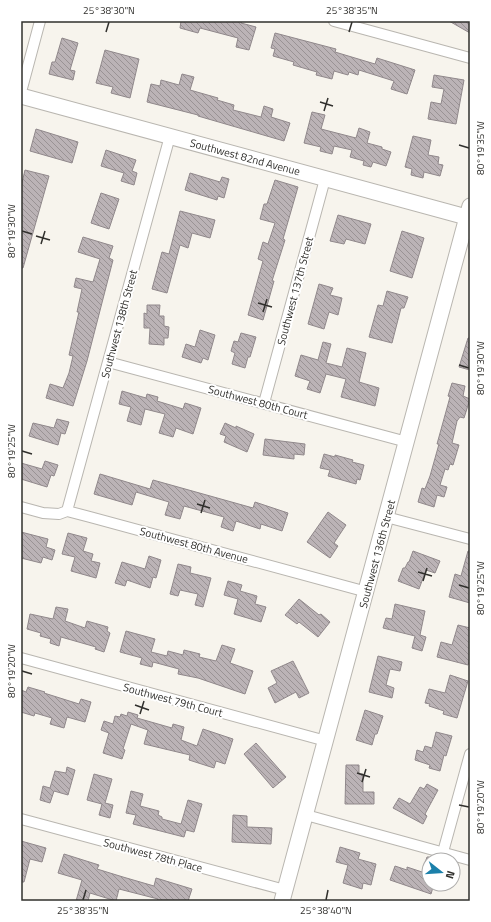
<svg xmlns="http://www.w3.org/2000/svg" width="491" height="922" viewBox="0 0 491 922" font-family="'Titillium Web',sans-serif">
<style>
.building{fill:url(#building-back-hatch);stroke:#90888b}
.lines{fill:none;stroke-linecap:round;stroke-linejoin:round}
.street-casing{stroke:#b9b6b0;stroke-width:12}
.secondary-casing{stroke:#b9b6b0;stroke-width:17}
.street{stroke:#fff;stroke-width:10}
.secondary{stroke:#fff;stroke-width:15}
.ticks{fill:none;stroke:#31302d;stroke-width:1.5}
.labels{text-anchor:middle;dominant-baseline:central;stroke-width:4;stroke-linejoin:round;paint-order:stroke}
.street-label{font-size:11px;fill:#31302d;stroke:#fff}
.neatline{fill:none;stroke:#31302d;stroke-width:1.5}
.ticks-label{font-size:10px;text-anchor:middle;fill:#31302d}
</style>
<defs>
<pattern id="building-back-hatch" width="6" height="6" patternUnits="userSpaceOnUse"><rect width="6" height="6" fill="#bbb3b6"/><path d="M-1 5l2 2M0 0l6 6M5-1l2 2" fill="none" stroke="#999294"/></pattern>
</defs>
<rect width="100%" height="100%" fill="#f7f4ed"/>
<!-- building -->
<path class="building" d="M181,21H242L241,23L256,27L249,50L236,47L238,38L200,28L198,33L180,28Z
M449,21H470V33Z
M275,33L336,49L335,52L375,64L377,58L415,70L407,94L391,89L394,81L359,70L358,75L349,72L348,75L334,71L332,79L316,75L317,72L293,65L294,62L273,56L275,49L271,48Z
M62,38L78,43L70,70L75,71L73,80L49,74L52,62H55Z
M105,50L139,59L130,98L111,93L113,87L96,83Z
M182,74L194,77L190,90L218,98L217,100L234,105L233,110L261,117L264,106L273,109L271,117L290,123L284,141L198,116V115L147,102L151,84L160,86L161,80L179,85Z
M434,75L464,80L456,124L428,119L431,102L441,104L444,89L432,87Z
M312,112L325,115L321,129L356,138L359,128L370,132L367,143L382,147V149L391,152L386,166L373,162L371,167L363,165L364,161L350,157L352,150L334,146L332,154L320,151L321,147L304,143Z
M36,129L78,142L72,163L30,151Z
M413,136L431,140L428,155L439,157L438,164L443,165L440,176L424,172L423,178L411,175L412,169L405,167Z
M106,150L136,160L132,171L137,173L134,185L121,181L124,173L101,166Z
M25,170L49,176L23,268H21V187Z
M190,173L220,182L222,177L229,179L224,198L218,196L217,200L185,190Z
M275,180L298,187L283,239L285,240L272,281H274L263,320L248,315L263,261L258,259L263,242L268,244L275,223L260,219L264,204H267Z
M101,193L119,199L109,229L91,223Z
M180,211L215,220L210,238L192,233L188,248L180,245L167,293L152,289L162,252L169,254Z
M338,215L371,224L365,244L346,239L344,244L330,241Z
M402,231L424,238L412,278L390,271Z
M83,237L113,246L109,258L113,260L87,361L73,406L46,398L50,384L63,388L69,373L73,356L69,355L79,312H77L82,289L74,287L76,278L93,282L100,259L78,252Z
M319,284L333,288L330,295L342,298L338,315L329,312L324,329L308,324Z
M387,291L408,297L404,308H401L392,343L369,337L378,305L383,306Z
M147,305H160L159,316H164V326L169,327L168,338H164V345L149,344L150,328H144V313L147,314Z
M200,330L215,335L208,360L203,358L201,363L182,357L186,344L195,347Z
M241,333L256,337L250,357H248L245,368L232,364L235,353L231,351L234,341L238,342Z
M468,338H470V370L459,367Z
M323,342L331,344L326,363L342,367L347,348L366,353L359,382L379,388L375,406L341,397L346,379L326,374L320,393L307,389L310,381L295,376L301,355L318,360Z
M452,383L465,386L463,396L470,399L464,418L460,417L457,421L452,443L459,445L453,465L450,464L448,470L445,469L440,485L447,487L444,497L437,495L434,507L418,502L422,488L425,489L430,476L439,444H437L450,397L448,396Z
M122,391L146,398L147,394L158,397L157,401L183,409L185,403L201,408L193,434L176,428L173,437L159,433L165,414L145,409L141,425L127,421L131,407L119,404Z
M57,419L69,422L65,434L61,433L58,445L29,436L33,423L54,428Z
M225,423L236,428V426L254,434L247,452L224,442L226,436L220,434Z
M265,439L305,444L304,455L294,454V459L263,455Z
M324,454L335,457V455L353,460L352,462L364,465L360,480L357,479L356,484L328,476L330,470L320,468Z
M45,461L58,465L54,476L51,475L47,487L21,479V463L42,469Z
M100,474L150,489L153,480L253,508L255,502L288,513L282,531L261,524L260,529L236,521L233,531L221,527L224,517L184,506L180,519L165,515L169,502L136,492L132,505L94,494Z
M328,512L346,525L334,543L338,546L330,558L307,542Z
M21,532L48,539L46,547L55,550L52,560L43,557L41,563L21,558Z
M68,533L87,538L83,551L93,554L91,561L100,563L96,578L71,571L75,557L62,554Z
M413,551L440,561L435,573L426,570L419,589L398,581L403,568H405L408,562H409Z
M468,551H470V603L449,597L455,574L461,576Z
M149,556L161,560L156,578L153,577L150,588L127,580L125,586L115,583L122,562L145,569Z
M178,564L191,567L190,573L211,578L203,607L195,605L198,594L180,590L178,596L170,594Z
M228,581L242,585L240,591L257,596L255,604L266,607L261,622L234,614L238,599L224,595Z
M299,599L319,615L321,614L330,622L318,637L299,622L297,624L285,615Z
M395,604L425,611L420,635L426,637L422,651L412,648L415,636L383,628L386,618L392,619Z
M56,607L68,609L65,621L85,628L87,621L108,627L107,631L110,633L104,652L95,649L96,647L61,637L59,646L50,643L51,639L40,636L41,633L27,629L30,614L53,619Z
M458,625L470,628V658L468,665L437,657L441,642L452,645Z
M126,631L155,639L151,652L167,656L168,651L183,655L184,650L200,654L199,657L216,661L222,645L235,649L230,663L253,671L245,694L198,678L178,674L179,669L153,662L152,667L140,664L142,658L120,652Z
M378,656L402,662L400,671L390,669L386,685L394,688L392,698L369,692Z
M293,661L309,693L299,698L296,692L275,703L268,688L277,683L271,671Z
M450,675L468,681L457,718L443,714L444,711L429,706L430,704L425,703L429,689L445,693Z
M28,687L45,692L44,693L79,704L81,699L91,702L85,722L67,717L64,728L50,724L52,718L35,713L34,716L21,712V690L26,692Z
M365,710L383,716L377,734H375L372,745L356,740Z
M128,712L138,715L137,718L172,728L173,724L184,727L181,740L197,746L203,729L233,739L225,764L216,761L214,768L189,760L190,755L144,744L148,730L131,724L123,749L125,750L122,759L103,753L109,733L101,730L104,721L113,724L115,716L120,717L121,714L127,716Z
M436,732L452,736L446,756L444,755L440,771L429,768L430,765L415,760L417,750L423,752L425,746L432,748Z
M256,743L286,777L273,788L244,754Z
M346,765H359V774H363V792H374V804H345Z
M67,767L75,770L68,795L54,791L50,803L40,800L43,786L50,788L55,771L66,773Z
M94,774L112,779L105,803L113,805L110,818L99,815L102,804L87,800Z
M427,784L438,790L425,814L427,816L423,824L393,808L399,798L410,804L420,787L424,789Z
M131,791L143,794L140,806L159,811L158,815L162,817V819L181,824L188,800L202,804L194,832L186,830L184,837L133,824L136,815L126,813Z
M233,815L247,816V827L272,828L271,844L232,842Z
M21,841L46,848L42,862L30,859L24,882H21Z
M340,847L360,853L358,859L376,864L371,885L363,883L362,889L343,883L348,865L336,862Z
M64,854L99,865L97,869L123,877L154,886L156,878L192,889L188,901H157L158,899L119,889L116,901L90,893L88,901H76L82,880L58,873Z
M427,857H429V884H434L431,894L390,880L395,866L407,870V867L422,872Z"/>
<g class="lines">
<!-- street casing -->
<g class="street-casing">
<path id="street" d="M334,21L470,58
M21,92L40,21
M108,362L407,442
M264,403L325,179
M21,507L43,513L59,514L67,511L90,517L367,592
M67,511L170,136
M386,517L470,539
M21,658L326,741
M306,815L470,860
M21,819L285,890
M443,852L470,754"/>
</g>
<!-- secondary casing -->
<g class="secondary-casing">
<path id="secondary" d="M21,96L470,218
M282,901L470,206"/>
</g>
<!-- street -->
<use href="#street" class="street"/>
<!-- secondary -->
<use href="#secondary" class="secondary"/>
</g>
<!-- ticks -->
<path class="ticks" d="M106,32L109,22M349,32L352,22M320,102L333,106M324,111L328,98M459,145L469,148M22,231L32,234M36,236L50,240M41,244L45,231M258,303L272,307M263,312L267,299M459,365L469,368M22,451L32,454M197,504L210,508M201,513L205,500M418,572L432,576M423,581L427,568M459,585L469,588M22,671L32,674M135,705L149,710M140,714L144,701M357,773L370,777M362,782L366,769M459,805L469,807M83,900L86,890M326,900L328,890"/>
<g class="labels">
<!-- street labels -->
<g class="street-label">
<text transform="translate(245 157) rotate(15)">Southwest 82nd Avenue</text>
<text transform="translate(295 291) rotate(-75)">Southwest 137th Street</text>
<text transform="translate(119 324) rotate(-75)">Southwest 138th Street</text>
<text transform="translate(258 402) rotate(15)">Southwest 80th Court</text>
<text transform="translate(194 545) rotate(15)">Southwest 80th Avenue</text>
<text transform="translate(377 554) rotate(-75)">Southwest 136th Street</text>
<text transform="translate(173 700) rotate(15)">Southwest 79th Court</text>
<text transform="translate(153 855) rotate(15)">Southwest 78th Place</text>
</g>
</g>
<!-- border -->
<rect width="491" height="922" fill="none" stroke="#ffffff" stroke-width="44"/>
<!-- north arrow -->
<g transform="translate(441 872) rotate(107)"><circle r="19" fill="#ffffff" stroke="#adacab"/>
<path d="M0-3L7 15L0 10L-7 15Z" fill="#1b80aa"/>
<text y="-6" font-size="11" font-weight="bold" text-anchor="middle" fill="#31302d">N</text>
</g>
<rect x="22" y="22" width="447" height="878" class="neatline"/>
<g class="ticks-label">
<text x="109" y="14">25°38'30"N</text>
<text x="352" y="14">25°38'35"N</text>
<text transform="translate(480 148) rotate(-90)" y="4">80°19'35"W</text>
<text transform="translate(11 231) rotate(-90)" y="4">80°19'30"W</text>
<text transform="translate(480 368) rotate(-90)" y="4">80°19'30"W</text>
<text transform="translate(11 451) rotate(-90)" y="4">80°19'25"W</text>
<text transform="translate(480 588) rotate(-90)" y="4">80°19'25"W</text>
<text transform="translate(11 671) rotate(-90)" y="4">80°19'20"W</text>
<text transform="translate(480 807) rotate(-90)" y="4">80°19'20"W</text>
<text x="83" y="914">25°38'35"N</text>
<text x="326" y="914">25°38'40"N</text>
</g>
</svg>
